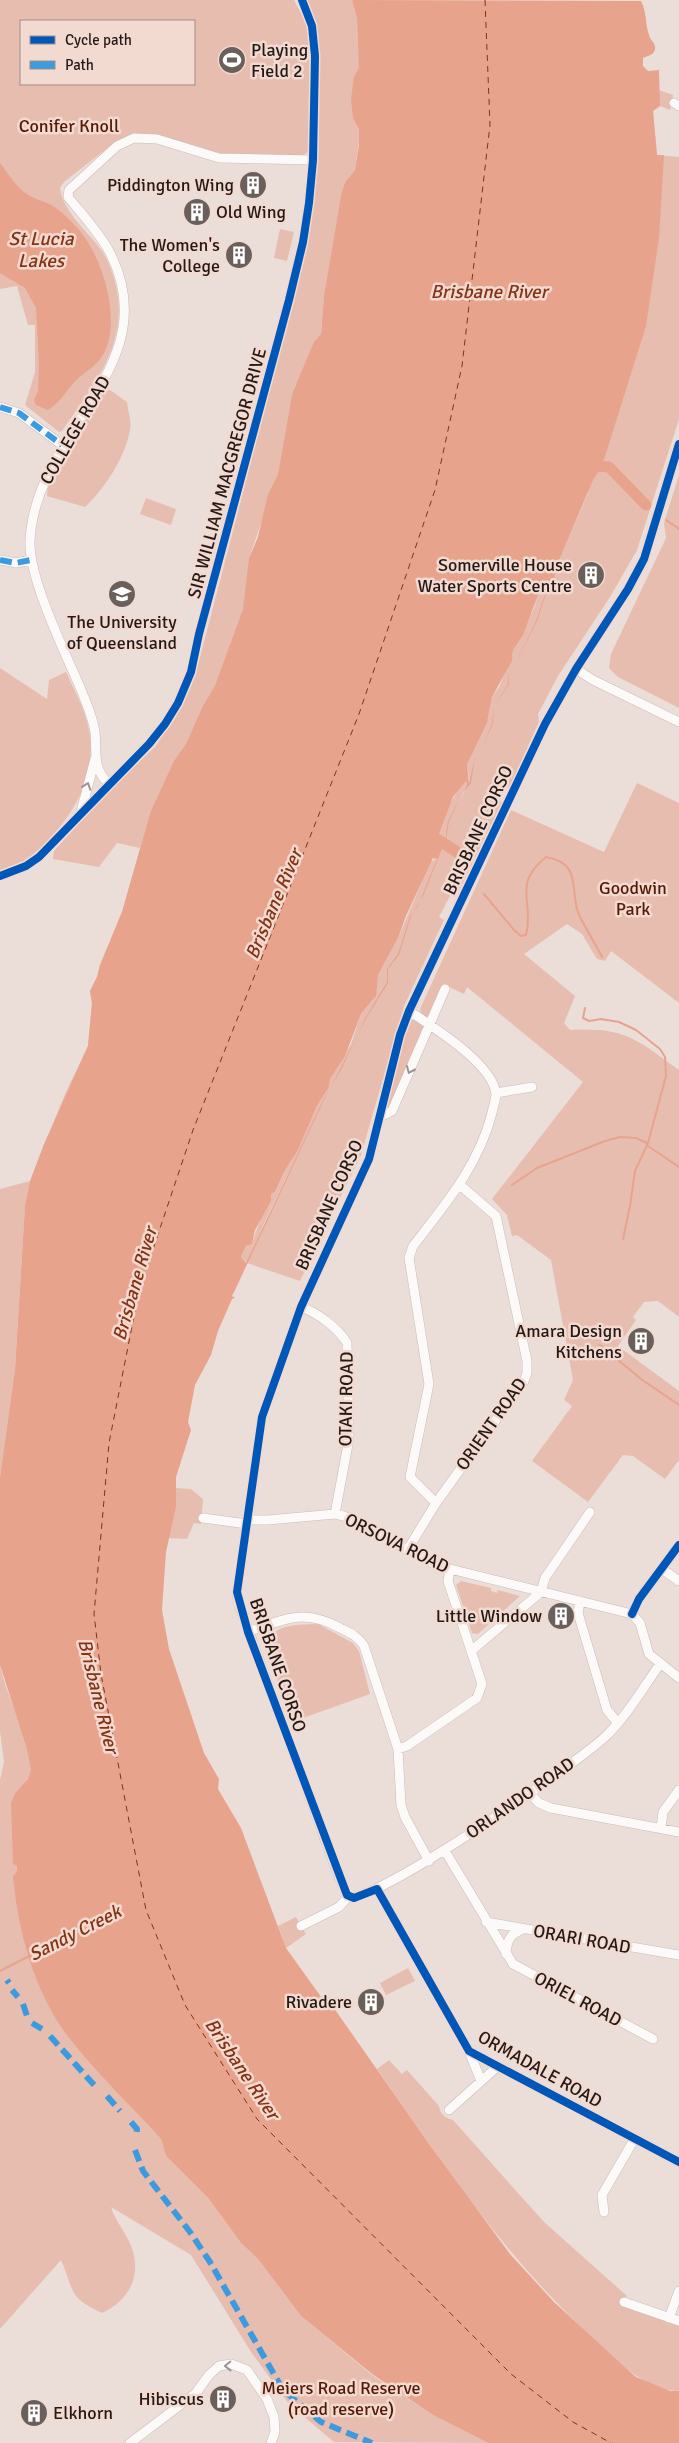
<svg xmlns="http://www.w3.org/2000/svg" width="679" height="2443" viewBox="0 0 679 2443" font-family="Signika,sans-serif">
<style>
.green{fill:#e7bdaf;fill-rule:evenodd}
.water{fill:#e8a38d;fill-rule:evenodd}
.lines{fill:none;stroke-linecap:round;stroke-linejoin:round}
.stream{stroke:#e8a38d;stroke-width:2}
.river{stroke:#e8a38d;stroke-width:11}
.ferry{stroke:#843316;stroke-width:1;stroke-dasharray:6 5;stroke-linecap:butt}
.minor-casing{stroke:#c6bcb8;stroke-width:10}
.minor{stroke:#fcfaf9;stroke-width:9}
.quiet{stroke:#3c9bdf;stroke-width:6;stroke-dasharray:12 6;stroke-linecap:butt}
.cycleway-casing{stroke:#f3dad1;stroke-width:11}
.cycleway{stroke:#0057b8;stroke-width:8}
.oneway{stroke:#9a9593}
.labels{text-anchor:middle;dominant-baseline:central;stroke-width:5;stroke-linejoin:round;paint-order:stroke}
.poi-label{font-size:18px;fill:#231a17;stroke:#f3dad1;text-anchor:end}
.park-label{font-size:18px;fill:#531a06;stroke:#f3dad1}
.street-label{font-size:18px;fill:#231a17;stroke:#f3dad1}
.water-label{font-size:19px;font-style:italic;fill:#843316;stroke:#f3dad1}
</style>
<rect width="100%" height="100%" fill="#ebded9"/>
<!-- green -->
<path class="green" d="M0,0H294L308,27L310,67L308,152L300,157L218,155L135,134L110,146L64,182L60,188C63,211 85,229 99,247C107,257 112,270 115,282C131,341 94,385 62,431L59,432L25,405L35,372V325H28L17,286L0,289ZM21,21H194V84H21Z
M307,0H352L357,18L358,38L391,174L102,1024L30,1181L25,1205L15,1369L0,1477V1189L30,1181L65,1094L88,1046L92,1003L90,991L97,977L100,965L122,912L140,848L117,843L99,867L53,859L54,851L108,791L156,746L174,717L189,689L199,661L250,466L313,207L319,147L318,56L316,25ZM359,142L360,145L356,170L322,334L309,355L321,334L324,295L341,195L345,182L355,170ZM296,384L278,474L248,571L249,558L265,512L268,494L278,474L292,394Z
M659,90L673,95L670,110L660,106L653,111L657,155L679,157V419L637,550L610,597L558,676L538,714L539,722L509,788L502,786L496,799L502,802L456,897L451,894L439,917L444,920L404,1006L361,1155L300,1281L247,1263L316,1116L266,1219L247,1263L241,1257L246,1246L252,1244C257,1227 264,1210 271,1194L275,1192L284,1172L298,1150L317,1106L329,1087L330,1079L351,1044L361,1014L373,1000L378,975L398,938L430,863L436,858C437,864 421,898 418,906L446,839V830L445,839L437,838L448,807L463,782L466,781L467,785L455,808L470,783L467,765L487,723L492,697L499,687L513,655V650L533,611L540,590L547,584L551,587L545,594L543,602L546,594L553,586L556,568L588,493L645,97L659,93Z
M280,229L294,232L287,261L274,258Z
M110,390L127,402C128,411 132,422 130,430C125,458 105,488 85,507L47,496L48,487L77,428L103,391Z
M679,475V708L618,677L609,668L611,654L666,538L664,523Z
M146,498L176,509L171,525L140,514Z
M0,668L47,699L49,680L66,672C73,688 83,705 87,722C99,764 81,804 53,835C39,851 22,866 0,870Z
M637,783L679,803V1003L611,951L605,961L597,959L582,934L567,924L524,954L575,996L564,1023L570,1030C625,1027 636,1039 679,1070V1317L658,1301L644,1302L633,1317L636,1320L618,1346L679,1391V1460L665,1479L633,1456L623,1455L588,1502L532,1461L572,1406L564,1400L573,1380L551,1260L517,1235L512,1236L507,1215L492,1199L583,1082L467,987L464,994L443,984L428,1018L421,1015L420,1009L511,810L604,852Z
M413,1019L423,1023L424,1027L391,1108L386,1110L405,1034Z
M175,1488L191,1489L203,1499L201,1524L194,1523L187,1539L168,1538L176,1507Z
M461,1581L491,1588V1591L497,1593L498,1590L520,1596L478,1634L472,1633L456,1585Z
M318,1624L353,1643L359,1651L370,1694L292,1722L264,1643C278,1623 295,1625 318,1624Z
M0,1665C5,1693 33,1746 31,1771C30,1780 21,1786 15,1793L17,1871L29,1950L36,1977L50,2006L72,2042L161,2139L166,2156L209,2199L241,2243L258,2259L301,2316L372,2375L433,2415L488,2443L334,2442L289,2404L251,2352L191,2255L111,2207C115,2221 127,2234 132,2248C142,2277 128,2301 102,2313C67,2296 75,2292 61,2260L0,2329V1780L4,1762L0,1731Z
M296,1917L306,1934L286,1948L278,1926Z
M408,1968L415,1981L386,1995L380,1983Z
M389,2060L402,2074L407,2070L439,2106C440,2114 445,2118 453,2120L544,2222L627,2296L623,2306L679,2326V2391C645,2390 626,2367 602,2346C512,2267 446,2168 377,2069Z"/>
<!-- water -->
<path class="water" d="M352,0L641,1C647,12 645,24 649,35C650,40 656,43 655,49C654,55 648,56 643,58V66L648,71L659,70L660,106L653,111L657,155H664L659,238L646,326L602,466L593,480L556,568L553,587L546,594L537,621L516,663L509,671V684L494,707L493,723L483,746L475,757L471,783L463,793L449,821L446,839L423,896L411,916L399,955L388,969V983L368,1015L323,1102L236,1288L232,1296L235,1298L232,1299L218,1331L211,1355L195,1385L188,1422L191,1430L176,1477V1507L166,1552L162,1610L169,1649L204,1753L219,1779L218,1789L241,1828L286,1948L324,2001L336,2011L432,2148L510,2254L554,2302L636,2377L670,2391H679V2443H488L433,2415L372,2374L301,2316L258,2259L241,2243L209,2199L166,2156L161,2139C132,2107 100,2076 73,2043C36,1998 18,1933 13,1876L17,1871V1866L13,1864L11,1803L15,1793L28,1779L31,1770L27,1749L0,1665V1477L15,1369L25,1205L30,1181L44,1144L88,1046L92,1003L90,991L97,977L100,965L122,912L151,811L174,761L186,744L203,706L215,686L243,609L249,558L258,537L268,494L278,474L292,394L314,342L321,334L324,295L341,195L345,182L355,170L359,145V129L353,118L351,99L354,77L359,67L357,18ZM547,584L551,587L545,594L536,621L516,663L509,671L508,684L494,707L492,723L483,746L475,757L469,783L467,765L487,723L492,697L512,661L513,650L523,635L540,590ZM466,781L467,785L448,821L445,839H437L453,797ZM433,858L437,859L436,861L418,906L410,916L398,954L387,969V982L367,1015L342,1068L322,1102L246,1263L241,1257L246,1246L252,1244L255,1230L271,1201V1194L275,1192L284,1172L298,1150L317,1106L329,1087L330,1079L345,1056L361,1014L376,996L378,975L398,938L406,916Z
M0,163C8,173 14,184 24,192C32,199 42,200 51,205C61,210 72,222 79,230C102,256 121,318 105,351C98,367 81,373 71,386C62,397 60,402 48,410L36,405L34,400L38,391L39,365L36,308L25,288L0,273Z"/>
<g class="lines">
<!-- stream -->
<path class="stream" d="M666,520L679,529
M484,894L514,930L521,936L526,935C535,902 511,885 546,857C583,863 569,891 579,915C586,929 595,943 602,957
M585,1008L583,1018L589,1021L601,1019L619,1022L636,1030L660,1049L665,1057L666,1076L648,1143L635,1171L630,1206L623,1239
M648,1146L679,1167
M512,1185L537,1168L605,1141L620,1137L636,1138L647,1143
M600,1345L641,1379L679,1405
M0,1971L31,1955"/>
<!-- river -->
<path class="river" d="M596,466L609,467L646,505
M432,836L468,859"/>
<!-- ferry -->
<path class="ferry" d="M485,0L490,125L462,366L435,490L359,714L193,1130L139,1291L109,1443L94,1614L101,1674L146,1910L185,2005L257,2119L511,2374L573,2422L611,2443"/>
<!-- minor casing -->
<g class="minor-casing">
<path id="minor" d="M674,103L679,106
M0,407L19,413L62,445
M0,560L16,563L31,560
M576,669L593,680L679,722
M109,784C92,768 97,753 95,732C93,718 87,705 82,692C66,654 28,578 30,540C36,429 169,365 109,251C98,231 82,214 68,197L69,190L117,146L134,138L157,139L219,158L313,160
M81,812L95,759
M0,876L26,866L39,857L149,744L165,724L178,703L191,672L199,634L289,300L303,242L309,203L313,160L315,56L312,26L302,0
M409,1011C433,1027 493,1064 496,1094C496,1100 493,1107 492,1113C479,1165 445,1205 413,1246L409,1258L429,1384L410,1477L436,1503
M496,1093L532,1087
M380,1117L392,1111L445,989
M301,1307C318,1313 338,1328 347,1343L349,1439L335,1514
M203,1518L247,1524
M247,1520H268L335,1514L344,1516L438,1566L632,1614L640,1623L649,1654L679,1678
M408,1549L436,1503L524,1381L527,1373V1361L496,1216L460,1185
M662,1569L679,1581
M580,1601L578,1613L607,1710L618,1723
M632,1614L639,1599L679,1545
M248,1632C284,1619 304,1608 340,1628C350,1633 358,1636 364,1646L398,1749L401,1805L405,1817L429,1861
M471,1651L541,1592L545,1578L590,1512
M398,1749L407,1746L477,1698L482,1684L448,1581L450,1570
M529,1793L539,1803L551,1808L679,1832
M661,1828L663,1812L679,1790
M445,1851L513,1964L653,2039
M377,1889L469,2051L679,2162
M348,1897L337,1872L238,1602L237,1592L262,1417L301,1307L369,1159L400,1035L418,991L545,724L576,669L628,589L644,559L679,444
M348,1897C377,1903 577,1763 605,1737C627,1716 643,1688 660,1664
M486,1922L679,1955
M301,1926L339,1907L348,1897
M506,1954C507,1940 510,1934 523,1929
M469,2051L481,2081
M449,2110L498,2066
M604,2212L602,2195L635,2138
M624,2302L679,2321
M669,2318L679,2291
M130,2443L196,2393L209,2375L219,2366L231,2364L247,2370L267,2399L274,2417L275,2432L271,2443"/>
</g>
<!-- minor -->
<use href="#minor" class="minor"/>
<!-- quiet -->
<path class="quiet" d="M0,407L19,413L62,445
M0,560L16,563L31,560
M7,1980L9,1983
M12,1990L18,1997
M23,2004L28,2019
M32,2023L42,2029
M50,2036L95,2086
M107,2096L120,2111
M131,2122L137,2129L136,2137
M135,2150L143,2171L190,2232L210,2262L283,2390L321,2422L372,2443"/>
<!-- cycleway casing -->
<g class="cycleway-casing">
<path id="cycleway" d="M679,444L644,559L628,589L576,669L545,724L409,1011L400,1035L369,1159L301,1307L262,1417L237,1592L248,1632L347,1895L354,1898L377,1889L469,2051L679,2162
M0,876L26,866L39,857L149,744L165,724L178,703L191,672L199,634L289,300L303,242L309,203L313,160L315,56L312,26L302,0
M632,1614L639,1599L679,1545"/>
</g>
<!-- cycleway -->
<use href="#cycleway" class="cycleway"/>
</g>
<!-- one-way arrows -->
<defs><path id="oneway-chevron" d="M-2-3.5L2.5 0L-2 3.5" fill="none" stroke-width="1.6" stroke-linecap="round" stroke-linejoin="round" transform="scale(1.25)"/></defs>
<g class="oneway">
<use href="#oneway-chevron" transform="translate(87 786) rotate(-71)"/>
<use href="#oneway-chevron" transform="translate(410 1070) rotate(114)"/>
<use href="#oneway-chevron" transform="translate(228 2366) rotate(179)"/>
</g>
<!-- icons -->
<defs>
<g id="stadium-disc" transform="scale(1.4375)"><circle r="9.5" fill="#695f5b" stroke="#f3dad1"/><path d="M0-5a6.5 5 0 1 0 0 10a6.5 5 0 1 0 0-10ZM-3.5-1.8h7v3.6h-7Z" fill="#fff"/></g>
<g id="building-disc" transform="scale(1.4375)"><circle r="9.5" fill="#695f5b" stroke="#f3dad1"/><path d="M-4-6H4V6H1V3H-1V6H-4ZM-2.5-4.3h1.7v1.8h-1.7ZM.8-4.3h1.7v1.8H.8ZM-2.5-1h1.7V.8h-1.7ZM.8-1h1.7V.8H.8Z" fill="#fff"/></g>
<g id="university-disc" transform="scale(1.4375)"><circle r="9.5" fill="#695f5b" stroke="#f3dad1"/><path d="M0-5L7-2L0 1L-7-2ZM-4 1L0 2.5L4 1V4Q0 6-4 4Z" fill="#fff"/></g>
</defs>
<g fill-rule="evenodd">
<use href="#stadium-disc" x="232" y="60"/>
<use href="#building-disc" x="253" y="185"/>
<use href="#building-disc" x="197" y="212"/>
<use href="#building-disc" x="239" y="255"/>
<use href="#building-disc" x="591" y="575"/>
<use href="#university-disc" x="122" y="594"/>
<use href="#building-disc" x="641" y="1341"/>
<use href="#building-disc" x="561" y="1616"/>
<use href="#building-disc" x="371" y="2002"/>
<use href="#building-disc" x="223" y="2399"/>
<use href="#building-disc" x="34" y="2413"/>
</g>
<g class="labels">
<!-- poi labels -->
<g class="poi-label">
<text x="251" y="50" text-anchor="start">Playing<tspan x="251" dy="21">Field 2</tspan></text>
<text x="234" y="185">Piddington Wing</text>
<text x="216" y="212" text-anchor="start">Old Wing</text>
<text x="220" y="245">The Women's<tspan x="220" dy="21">College</tspan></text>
<text x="572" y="565">Somerville House<tspan x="572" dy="21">Water Sports Centre</tspan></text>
<text x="122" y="622" text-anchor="middle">The University<tspan x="122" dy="21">of Queensland</tspan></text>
<text x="622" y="1331">Amara Design<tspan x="622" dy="21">Kitchens</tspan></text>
<text x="542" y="1616">Little Window</text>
<text x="352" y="2002">Rivadere</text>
<text x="204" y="2399">Hibiscus</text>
<text x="53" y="2413" text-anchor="start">Elkhorn</text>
</g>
<!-- park labels -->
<g class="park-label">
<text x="69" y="126">Conifer Knoll</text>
<text x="633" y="888">Goodwin<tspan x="633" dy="21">Park</tspan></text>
<text x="341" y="2388">Meiers Road Reserve<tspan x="341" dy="21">(road reserve)</tspan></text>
</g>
<!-- street labels -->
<g class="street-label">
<text transform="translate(75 430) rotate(-60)">COLLEGE ROAD</text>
<text transform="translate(227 473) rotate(-75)">SIR WILLIAM MACGREGOR DRIVE</text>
<text transform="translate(478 830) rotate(-65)">BRISBANE CORSO</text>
<text transform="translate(329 1205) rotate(-66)">BRISBANE CORSO</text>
<text transform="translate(346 1399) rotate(-89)">OTAKI ROAD</text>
<text transform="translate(491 1424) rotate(-55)">ORIENT ROAD</text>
<text transform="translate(397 1543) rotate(26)">ORSOVA ROAD</text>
<text transform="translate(278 1665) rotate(71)">BRISBANE CORSO</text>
<text transform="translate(520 1798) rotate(-35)">ORLANDO ROAD</text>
<text transform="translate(582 1939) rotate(10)">ORARI ROAD</text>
<text transform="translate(578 1999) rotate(28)">ORIEL ROAD</text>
<text transform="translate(540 2069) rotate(29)">ORMADALE ROAD</text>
</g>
<!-- water labels -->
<g class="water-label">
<text x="41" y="239">St Lucia<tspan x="41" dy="22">Lakes</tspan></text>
<text x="489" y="292">Brisbane River</text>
<text transform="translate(274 904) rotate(-67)">Brisbane River</text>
<text transform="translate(135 1284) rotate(-74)">Brisbane River</text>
<text transform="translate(98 1696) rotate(76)">Brisbane River</text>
<text transform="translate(75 1933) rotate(-27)">Sandy Creek</text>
<text transform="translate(242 2069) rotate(56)">Brisbane River</text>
</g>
</g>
<!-- legend -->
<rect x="20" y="20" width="175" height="65" fill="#f3dad1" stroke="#a08d87"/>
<rect x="30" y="36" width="25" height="8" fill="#0057b8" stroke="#a08d87"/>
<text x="65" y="45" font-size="15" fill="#231a17">Cycle path</text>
<rect x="30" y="61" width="25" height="8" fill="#3c9bdf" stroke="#a08d87"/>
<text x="65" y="70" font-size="15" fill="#231a17">Path</text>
</svg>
